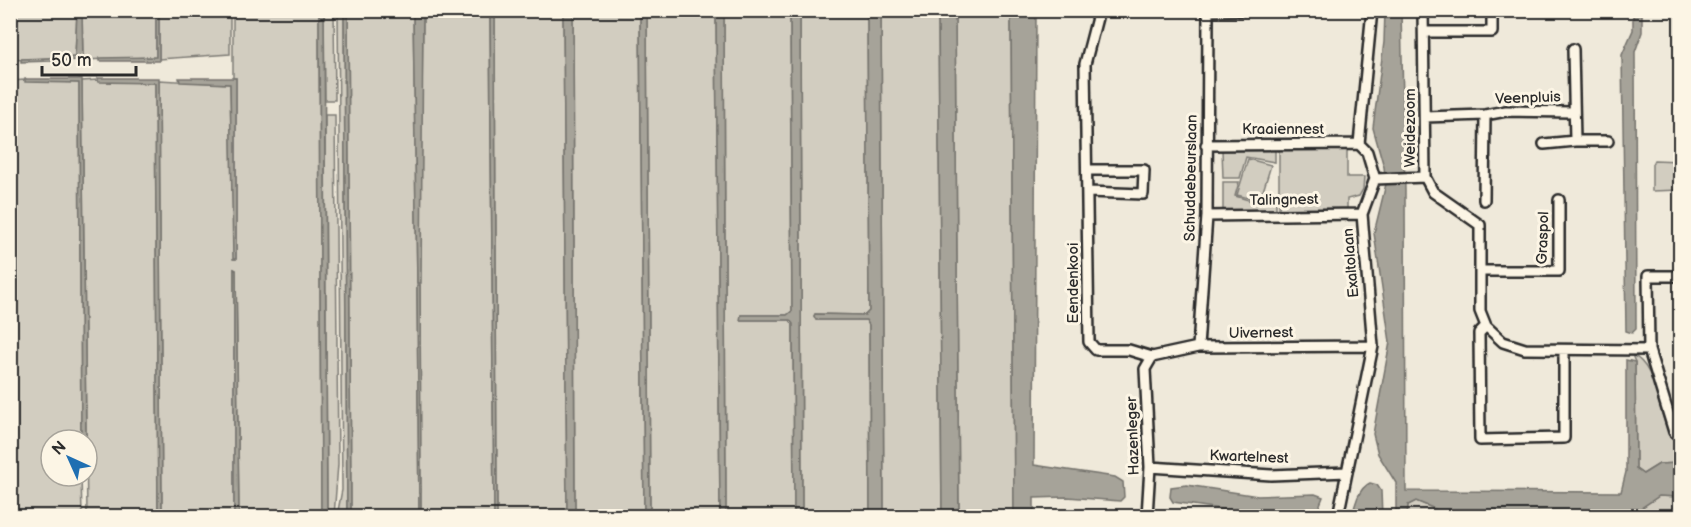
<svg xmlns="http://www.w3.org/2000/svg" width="1691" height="527" viewBox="0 0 1691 527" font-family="'Balsamiq Sans',sans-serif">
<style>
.green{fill:#d2cdc0;stroke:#7e7c76;stroke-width:1.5}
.water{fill:#a6a399;stroke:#75736d;stroke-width:1.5}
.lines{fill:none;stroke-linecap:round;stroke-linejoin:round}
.street-casing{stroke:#2b2b2b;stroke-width:14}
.street{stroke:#fcf5e5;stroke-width:9}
.labels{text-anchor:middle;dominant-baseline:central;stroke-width:6;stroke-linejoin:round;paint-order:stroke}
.street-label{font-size:15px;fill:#2b2b2b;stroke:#fcf5e5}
</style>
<rect width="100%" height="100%" fill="#efe9da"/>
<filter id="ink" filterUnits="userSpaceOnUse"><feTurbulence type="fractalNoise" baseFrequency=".0167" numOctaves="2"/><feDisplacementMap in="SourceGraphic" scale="12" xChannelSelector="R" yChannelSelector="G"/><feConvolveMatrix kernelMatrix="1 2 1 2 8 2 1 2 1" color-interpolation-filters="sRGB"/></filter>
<g filter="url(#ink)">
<!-- green -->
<path class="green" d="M344,10L347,516H337L342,490L338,11Z
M10,11H77L75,57L11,60Z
M82,11H156V57L83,60Z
M159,11H230V54L159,59Z
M233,11H319L321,516H239L236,270L234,269V516H162L159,80L230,84L234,259H236V78H233Z
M324,11H334L335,100H325Z
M348,11H413L417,283H420L423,11H490L494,516H421L420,285L417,286L419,516H351Z
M495,11H563L567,516H497Z
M573,11H640L644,516H575Z
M647,11H716L720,516H650Z
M724,11H790L792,311L787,315H741V320H790L793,324L794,516H726Z
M800,11H867L869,311L865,315L815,314L814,316L816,320H866L869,325L870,516H802Z
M881,11H938L942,516H884Z
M955,11H1011L1014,516H959Z
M25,80L79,83L81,440H51V476H81L82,516H11L10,81Z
M98,80L155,83L158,516H87L82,81Z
M325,115H335L338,464L334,516H327Z
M1347,148V177H1364L1363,189L1359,196L1347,199V210H1279V149Z
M1222,149H1275V162L1246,157L1240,178H1223Z
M1248,159L1271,165L1260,201L1237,195Z
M1654,160L1680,161V164H1674V185H1680V190L1652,191V164Z
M1223,182H1239L1235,196L1262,204L1267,194H1276V210H1223Z
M1632,355C1662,368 1654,424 1680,446V463L1659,464L1643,474L1636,469L1635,362Z
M1659,496L1680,497V516H1478L1635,512Z
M1416,501L1452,516H1407L1408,505Z"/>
<!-- water -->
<path class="water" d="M77,11H82L83,60L21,62V59L75,57Z
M156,11H159V61H99V58L156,57Z
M319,11H324L327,516H321Z
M344,11H348L351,516H347Z
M413,11H423L421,283H417Z
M490,11H495L497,516H494Z
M563,11H573L575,516H567Z
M640,11H647L650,516H644Z
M716,11H724L726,516H720Z
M790,11H800L802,516H794L793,324L790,320H740L741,315H787L792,311Z
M867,11H881L884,516H870L869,325L866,320H816L814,316L815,314L865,315L869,311Z
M938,11H955L959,516H942Z
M1011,11H1036L1034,465L1115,477L1123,482L1124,497L1120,501L1067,497L1034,498V516H1014Z
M1385,11H1401L1405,191L1406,491L1621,492L1626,472V360L1635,362L1636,469L1643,474L1659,464L1680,463V497L1659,496L1635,512H1574L1560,516H1452L1416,501L1408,505L1407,516H1396V483L1378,454L1373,434L1390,342L1374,233L1386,184L1384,167L1373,128L1384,42Z
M1633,11H1642V32L1635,52L1636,329L1632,333L1626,331L1622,55L1633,30Z
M98,78H159L162,516H158L155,83L98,82Z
M179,78H236V259H233L230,84L180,82Z
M25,79H82L86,440H81L79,83L25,82Z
M234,269L236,270L239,516H234Z
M417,285H420L421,516H419Z
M1370,483L1377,485L1381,491L1382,516H1353C1354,505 1359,488 1370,483Z
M1187,485L1258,496L1315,494L1323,497L1317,512L1261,515L1173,502L1170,497L1171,487Z"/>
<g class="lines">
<!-- street casing -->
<g class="street-casing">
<path id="street" d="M1099,10L1085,64L1089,342L1096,350H1129L1152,357L1198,347L1373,346
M1423,10L1425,177L1433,192L1480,225V311L1486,326L1503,342L1525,349L1649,350
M1208,11L1252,10
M1424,32H1492V10
M1425,117L1485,115L1506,111L1573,112
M1575,141H1608
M1544,144L1575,141L1573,49
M1206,145L1359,144
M1375,179L1425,177
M1088,192L1143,194L1144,170H1088
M1484,200L1485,115
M1207,216L1362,214
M1480,271H1559V200
M1680,276H1648L1649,350L1674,432L1680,435
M1486,326L1479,333L1480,440L1564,438V354
M1198,347L1207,216L1208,11L1205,10
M1150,467L1271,475L1347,472
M1087,516H1106
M1147,516L1150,467L1145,369L1152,357
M1338,516L1373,346L1362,214L1375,179L1367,152L1359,144L1372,10"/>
</g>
<!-- street -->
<use href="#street" class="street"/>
</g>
</g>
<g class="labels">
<!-- street labels -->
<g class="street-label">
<text transform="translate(1528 98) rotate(-2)">Veenpluis</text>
<text transform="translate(1410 128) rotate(-90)">Weidezoom</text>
<text x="1283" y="129">Kraaiennest</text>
<text transform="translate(1191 178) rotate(-89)">Schuddebeurslaan</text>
<text transform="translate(1284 200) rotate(-1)">Talingnest</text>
<text transform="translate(1543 238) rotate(-88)">Graspol</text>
<text transform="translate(1351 263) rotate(-95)">Exaltolaan</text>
<text transform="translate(1073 283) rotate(-90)">Eendenkooi</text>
<text transform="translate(1261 333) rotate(-1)">Uivernest</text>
<text transform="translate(1133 436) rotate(-92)">Hazenleger</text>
<text transform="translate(1249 457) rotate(2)">Kwartelnest</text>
</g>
</g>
<!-- margin -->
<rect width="1691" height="527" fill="none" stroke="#fcf5e5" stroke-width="36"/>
<rect x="18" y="18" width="1655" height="491" fill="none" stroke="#2b2b2b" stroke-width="2" filter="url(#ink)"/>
<!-- north arrow -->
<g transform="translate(69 458) rotate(315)"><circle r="28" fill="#fcf5e5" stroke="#a8a49b" stroke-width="1.5"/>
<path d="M0-4.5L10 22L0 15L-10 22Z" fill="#1f6fb2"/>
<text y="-9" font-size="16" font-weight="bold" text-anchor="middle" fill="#2b2b2b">N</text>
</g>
<!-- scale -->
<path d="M42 66v9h94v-9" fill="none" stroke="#2b2b2b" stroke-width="3"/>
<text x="51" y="66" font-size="18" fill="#2b2b2b" stroke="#fcf5e5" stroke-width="4.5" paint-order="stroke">50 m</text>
</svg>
